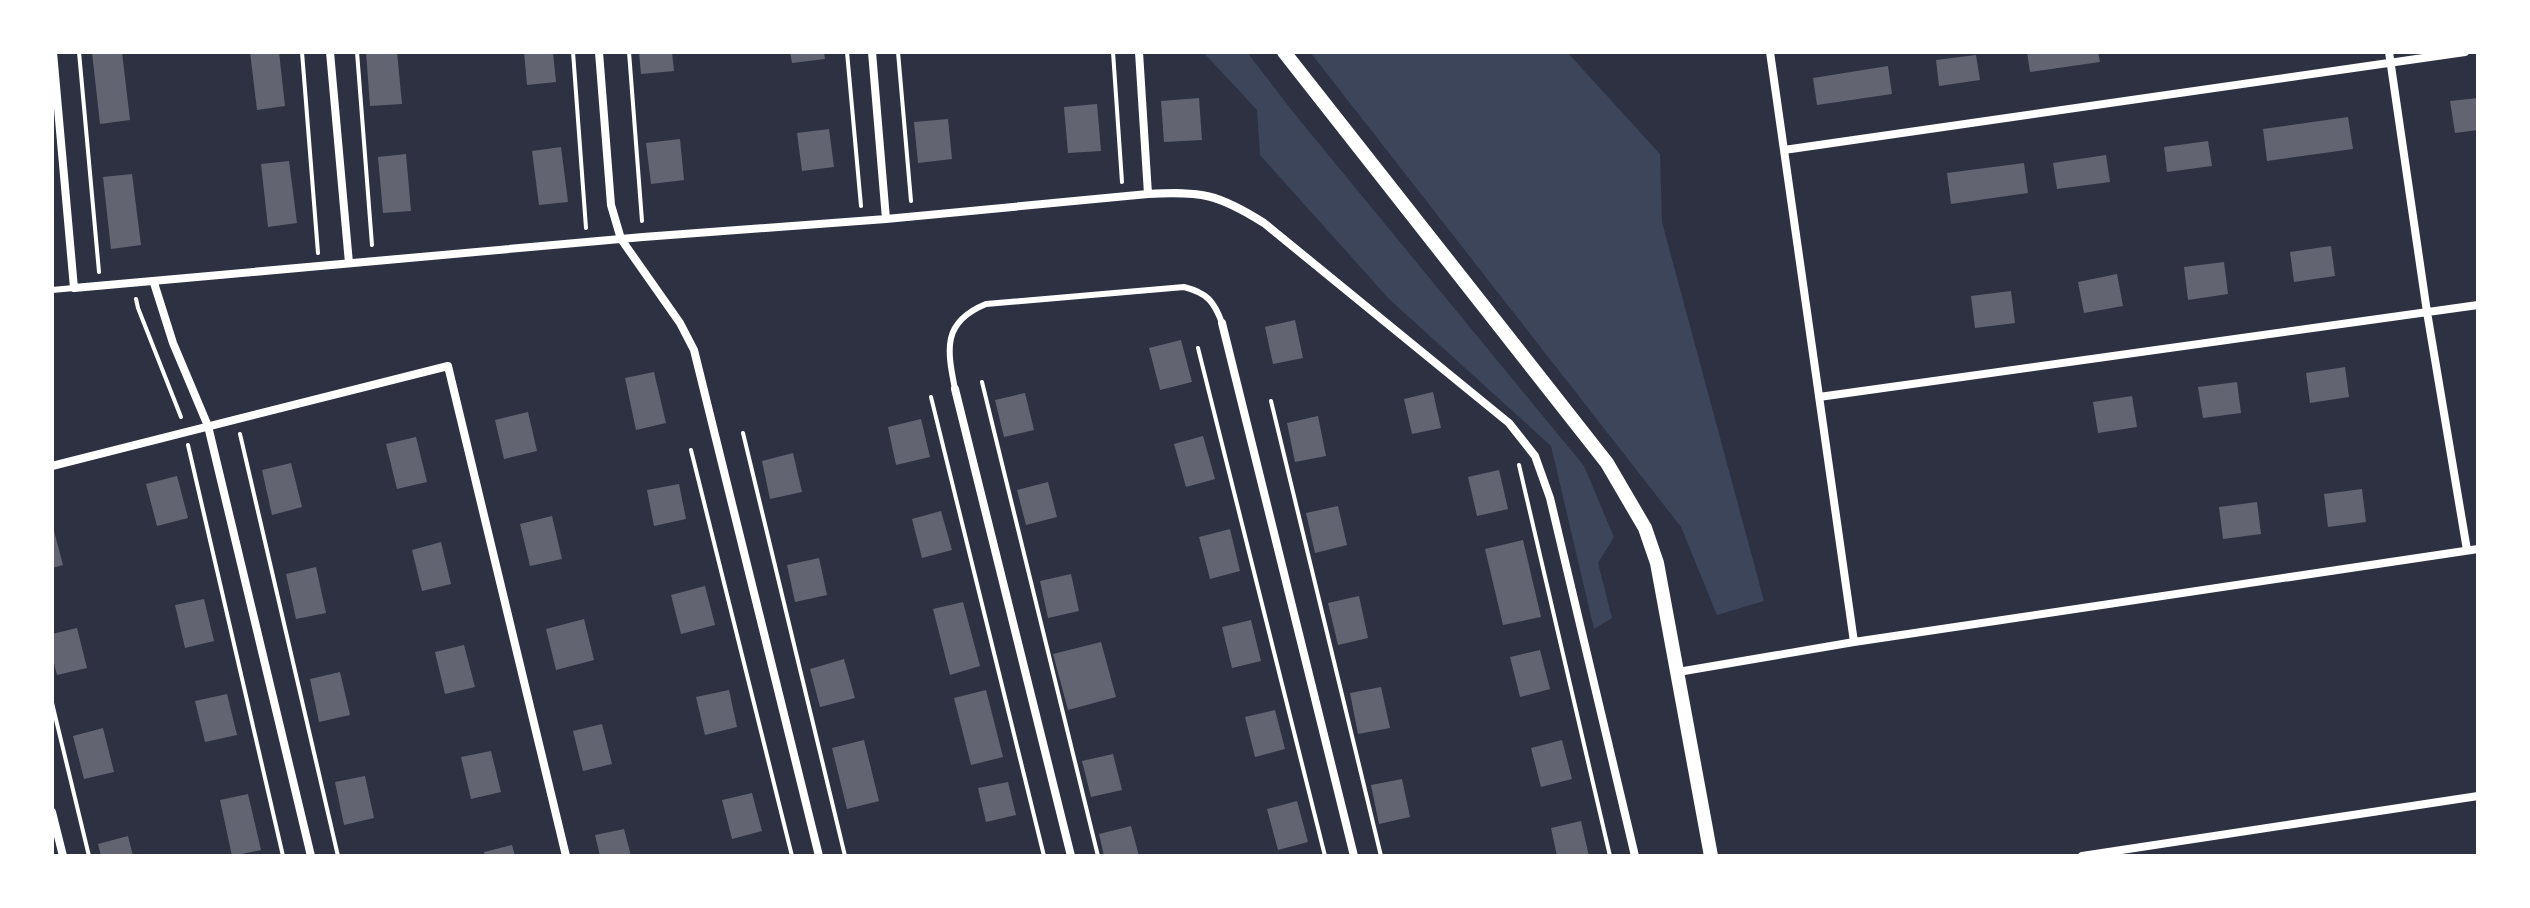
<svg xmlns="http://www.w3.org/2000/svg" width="2530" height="908" viewBox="0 0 2530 908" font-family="'Open Sans',sans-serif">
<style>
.green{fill:#3c4559}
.building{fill:#626471}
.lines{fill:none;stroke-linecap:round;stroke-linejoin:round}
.path{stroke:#fff;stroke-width:4}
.service{stroke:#fff;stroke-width:6}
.minor{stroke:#fff;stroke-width:8}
.tertiary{stroke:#fff;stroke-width:14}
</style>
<rect width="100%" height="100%" fill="#2d3142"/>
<!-- green -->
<path class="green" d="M1203,52H1247L1293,112L1584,466L1614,537L1598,563L1612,618L1594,629L1551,446L1389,299L1260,155L1257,110Z
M1310,52H1567L1660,154L1662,222L1764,601L1717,615L1681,527Z"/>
<!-- building -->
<path class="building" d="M92,52H122L130,120L100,124Z
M250,52H279L285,106L257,110Z
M366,52H397L402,104L370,106Z
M524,52H553L556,82L527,85Z
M639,52H672L674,71L641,74Z
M790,52H824L825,59L792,63Z
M2027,52H2098L2100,62L2030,72Z
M1976,55L1980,80L1939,86L1936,60Z
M1888,66L1892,94L1817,105L1813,78Z
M1199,98L1202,140L1164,142L1161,101Z
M2478,98V130L2455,133L2450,101Z
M1097,104L1101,151L1068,153L1064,107Z
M2348,117L2353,149L2267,161L2263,129Z
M948,119L952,159L918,163L914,122Z
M829,129L834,167L802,171L797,133Z
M680,139L684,180L651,184L646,143Z
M2208,141L2212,166L2167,172L2164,147Z
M561,147L568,202L539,205L532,151Z
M406,154L411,211L383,213L378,157Z
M2106,155L2110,182L2057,189L2053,163Z
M289,161L297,223L268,227L261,164Z
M2024,163L2028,193L1951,204L1947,173Z
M132,174L141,245L111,249L103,177Z
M2331,246L2335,276L2294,282L2290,252Z
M2224,262L2228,294L2188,300L2184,267Z
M2117,274L2123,306L2084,313L2078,282Z
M2011,291L2015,323L1975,328L1971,296Z
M1295,320L1303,358L1273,364L1265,327Z
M1181,340L1192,382L1160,390L1149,348Z
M2345,367L2349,397L2310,403L2306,373Z
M654,372L666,423L636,430L625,378Z
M2237,382L2241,413L2203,418L2198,387Z
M1433,392L1441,428L1412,434L1404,399Z
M1025,393L1034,430L1004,437L995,400Z
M2132,396L2137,427L2098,433L2093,402Z
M528,412L537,451L504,459L495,420Z
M1318,416L1326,456L1295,462L1287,423Z
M921,419L930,457L896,465L888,427Z
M1203,436L1215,479L1186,487L1174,444Z
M416,437L427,482L397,489L386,444Z
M793,453L802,492L770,499L762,461Z
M291,463L302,507L272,515L262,470Z
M1499,470L1508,509L1477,516L1468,477Z
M177,476L188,518L157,526L146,484Z
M1048,482L1057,517L1026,525L1017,490Z
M679,484L686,519L654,526L647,490Z
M2362,489L2366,522L2328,527L2324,494Z
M2257,502L2261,534L2223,539L2219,507Z
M1338,506L1347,545L1315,553L1306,513Z
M941,511L952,550L922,558L912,519Z
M552,516L562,559L530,566L520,524Z
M53,527L63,565L52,568V528Z
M1230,529L1240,571L1210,579L1199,537Z
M1523,540L1541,617L1503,625L1485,549Z
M441,542L451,584L422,591L412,550Z
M819,558L827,595L795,602L787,565Z
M316,567L326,613L296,619L286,574Z
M1071,574L1079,611L1048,618L1040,581Z
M705,586L715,625L681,634L671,595Z
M1359,596L1368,638L1338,645L1328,603Z
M204,599L214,641L185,648L175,605Z
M963,602L980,666L950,675L933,609Z
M584,619L594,660L556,670L546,629Z
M1251,620L1261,661L1232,668L1222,627Z
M77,628L87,668L57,675L52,655V634Z
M1101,642L1116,697L1068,710L1053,654Z
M464,645L475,687L445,694L435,652Z
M1540,650L1550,689L1520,697L1510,657Z
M844,659L855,698L820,707L810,669Z
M340,672L350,715L319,722L310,679Z
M1381,687L1390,728L1358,734L1350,693Z
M729,690L737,727L705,735L696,697Z
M986,690L1003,757L971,765L954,698Z
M227,694L237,735L205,742L195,701Z
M1275,710L1285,749L1255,757L1245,717Z
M602,724L612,764L583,771L573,731Z
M103,728L114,772L84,779L73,736Z
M864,740L879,801L847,809L832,748Z
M1562,740L1572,779L1541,787L1531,748Z
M491,751L501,792L471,799L461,757Z
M1113,754L1122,790L1091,797L1082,761Z
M365,776L374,818L344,825L335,782Z
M1402,779L1410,817L1379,824L1371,785Z
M1008,782L1016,815L986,822L978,788Z
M752,793L762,831L732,839L722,800Z
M248,794L261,850L232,856L220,800Z
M1297,801L1308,842L1278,850L1267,809Z
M1581,821L1589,856H1557L1551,828Z
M1131,826L1139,856H1104L1099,834Z
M624,829L631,856H600L595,835Z
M128,836L133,856H101L98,844Z
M512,845L515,856H485L484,852Z"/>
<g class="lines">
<!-- path -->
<path class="path" d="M79,52L99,272
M302,52L318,253
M357,52L372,245
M573,52L586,228
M629,52L642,221
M847,52L861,206
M898,52L911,201
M1113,52L1122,182
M136,299L138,308L181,417
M1198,348L1325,856
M982,382L1098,856
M931,397L1044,856
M1271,401L1381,856
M743,433L845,856
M240,434L338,856
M188,445L283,856
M691,450L792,856
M1519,465L1610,856
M52,703L89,856"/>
<!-- service -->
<path class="service" d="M52,290L74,288
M955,389C947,349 942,322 986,304L1184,287C1207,293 1214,301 1222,323"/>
<!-- minor -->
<path class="minor" d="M53,52L74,288L643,237L886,219L1148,194C1202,191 1218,194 1264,223L1509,423L1535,456L1550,498L1635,856
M330,52L349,263
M599,52L611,205L621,239L680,323L694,350L819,856
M872,52L886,219
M1139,52L1148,194
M1770,52L1854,642
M2389,52L2427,312L2467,550
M1784,150L2465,52
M154,283L173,343L208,426L311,856
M1222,323L1354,856
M955,389L1071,856
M1819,397L2478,305
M52,466L448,366L566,856
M1678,672L1854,642L2478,549
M52,812L63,856
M2082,856L2478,796"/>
<!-- tertiary -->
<path class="tertiary" d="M1284,52L1607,463L1645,528L1657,563L1711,856"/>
</g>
<!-- border -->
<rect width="2530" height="908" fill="none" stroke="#ffffff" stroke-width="108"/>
</svg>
